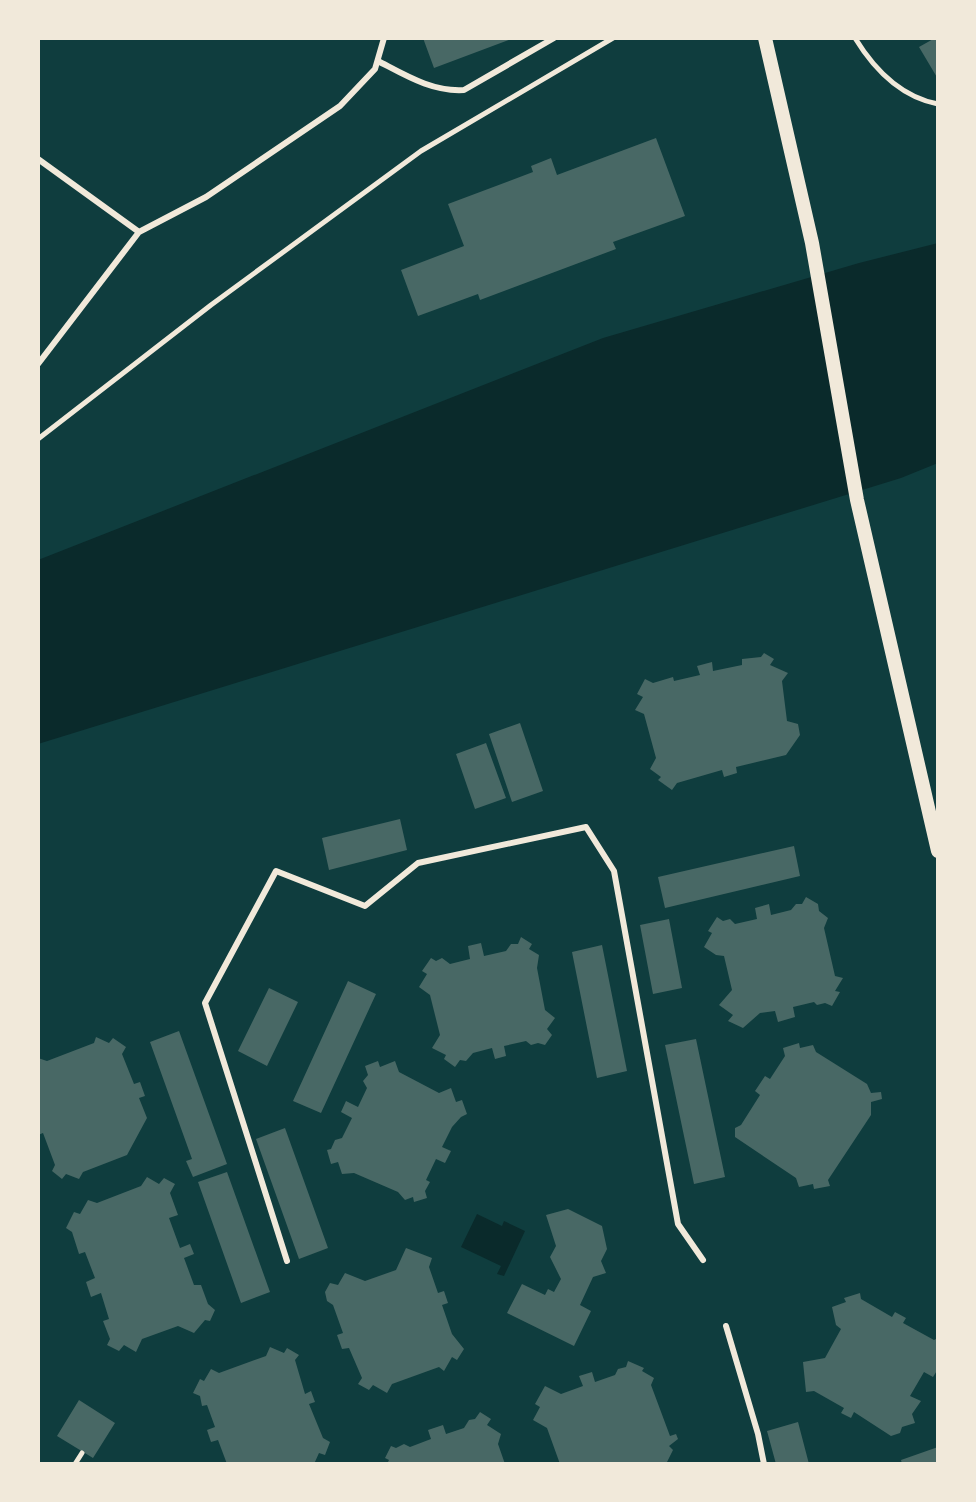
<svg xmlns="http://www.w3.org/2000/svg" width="976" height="1502" viewBox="0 0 976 1502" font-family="Georgia,serif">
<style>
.water{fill:#0a2a2b}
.building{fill:#486865}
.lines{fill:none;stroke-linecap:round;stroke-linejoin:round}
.path{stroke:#f1e9da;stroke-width:5}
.service{stroke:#f1e9da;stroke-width:6}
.tertiary{stroke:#f1e9da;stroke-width:14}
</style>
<rect width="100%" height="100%" fill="#0f3d3e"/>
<!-- water -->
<path class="water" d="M938,243V463L901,478L38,744V560L603,338L859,263Z
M477,1214L502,1226L504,1221L525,1231L504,1276L497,1274L501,1266L461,1247Z"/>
<!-- building -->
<path class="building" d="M423,38H514L434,68Z
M935,38H938V79L919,47Z
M656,138L685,216L613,242L616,249L480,300L478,294L418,316L401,270L464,246L448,204L533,172L531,166L551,158L557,175Z
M764,653L774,659L770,665L788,673L782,681L787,721L798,724L800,735L786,755L736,767L737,773L724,777L722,770L677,783L672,790L658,780L661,777L650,769L656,758L644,714L635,710L643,697L637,694L645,679L653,683L673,677L674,681L700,675L697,666L712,662L713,671L742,665V659L761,657Z
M520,723L543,791L512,802L489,734Z
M486,743L506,798L475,809L456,754Z
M400,819L407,850L329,870L322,838Z
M794,846L800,876L665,908L658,877Z
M806,897L818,904L819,911L828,918L824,928L835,976L843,978L835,991L840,992L832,1006L825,1003L817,1005L814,1002L793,1007L795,1017L778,1022L775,1011L760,1013L743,1028L728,1021L733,1015L719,1005L732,990L724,956L716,955L704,947L712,933L708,931L717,917L723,921L730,919L735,924L757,919L755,908L769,904L771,915L791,910L796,904H802Z
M669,919L682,988L653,994L640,925Z
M521,937L532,944L529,949L539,955L537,968L545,1010L555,1018L547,1029L552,1035L545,1045L538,1043L531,1045L526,1041L504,1046L506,1056L495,1059L492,1048L473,1053L466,1061L460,1060L455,1067L444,1059L446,1055L432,1048L440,1035L430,995L419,987L427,974L422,971L431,958L436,961L442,958L450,964L470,959L468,946L481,943L484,956L506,951L511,944H518Z
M602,945L627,1071L597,1078L572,952Z
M348,981L376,994L321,1113L293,1101Z
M269,988L298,1002L267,1066L238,1051Z
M179,1031L227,1164L193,1177L186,1161L192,1159L150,1042Z
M96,1037L109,1043L113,1038L126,1047L122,1054L134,1084L140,1082L145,1096L139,1098L147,1118L127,1155L83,1172L79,1179L66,1174L62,1179L52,1171L55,1165L43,1133L38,1135V1058L47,1061L94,1043Z
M696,1039L725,1177L694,1184L665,1045Z
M799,1043L800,1048L813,1045L816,1052L867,1084L871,1093L881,1092L882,1099L871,1102V1115L828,1180L830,1186L814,1189L813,1184L799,1187L796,1178L735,1137V1128L741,1125L760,1095L755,1091L765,1076L770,1079L785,1056L783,1048Z
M378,1061L380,1067L395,1061L399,1072L439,1093L451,1088L456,1102L462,1100L467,1114L461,1117L452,1127L442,1147L451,1151L445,1163L436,1159L426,1180L430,1182L425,1191L427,1198L414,1202L413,1197L405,1200L398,1192L354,1173L342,1174L338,1162L331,1164L327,1150L331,1149L335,1140L342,1138L352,1118L341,1112L346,1101L358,1107L367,1088L363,1081L368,1075L365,1066Z
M285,1128L328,1248L299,1259L256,1139Z
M227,1172L270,1292L241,1303L198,1182Z
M147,1177L159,1184L164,1178L175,1184L170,1193L178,1215L169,1218L180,1248L190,1244L194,1254L184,1258L194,1285H201L208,1304L215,1310L210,1321L205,1320L194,1333L178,1326L142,1339L136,1352L124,1345L119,1351L107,1345L110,1339L103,1321L109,1319L101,1293L91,1297L86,1282L95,1278L85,1252L79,1254L72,1232L66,1228L74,1212L80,1214L88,1200L97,1203L141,1186Z
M568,1209L602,1226L607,1249L601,1261L606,1273L593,1277L580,1305L591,1311L574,1346L507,1313L522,1284L545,1295L548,1289L554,1292L561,1279L550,1257L556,1246L546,1215Z
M406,1248L432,1258L429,1267L438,1293L444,1291L448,1303L442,1305L452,1334L464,1349L457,1360L452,1357L444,1371L439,1367L392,1384L387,1393L373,1385L369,1390L358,1384L362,1378L349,1348L342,1349L337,1335L343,1333L333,1305L327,1301L325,1292L330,1283L338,1285L345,1273L365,1281L396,1270Z
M860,1293L861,1299L892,1317L895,1312L906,1318L903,1323L934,1340L938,1338V1369L933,1377L924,1372L910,1396L921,1401L912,1414L915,1423L902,1427L900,1433L891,1436L854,1412L851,1418L841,1413L844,1408L814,1391L806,1392L803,1362L825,1358L841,1329L836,1325L832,1307L846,1302L844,1298Z
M270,1347L284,1353L287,1348L299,1355L295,1360L305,1394L311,1391L315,1402L309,1404L323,1438L330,1442L325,1455L319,1453L314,1464L302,1462L227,1464L218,1440L211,1442L207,1430L215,1427L207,1405L202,1406L200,1396L193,1393L200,1379L204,1381L211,1369L219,1373L266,1356Z
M628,1361L644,1368L642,1371L654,1378L651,1385L670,1436L676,1434L678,1439L669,1446L673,1450L666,1464H560L547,1428L533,1420L540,1407L535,1404L545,1386L561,1394L583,1386L579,1376L592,1372L595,1382L615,1375L618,1369L626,1367Z
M79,1400L115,1423L93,1458L57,1436Z
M480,1412L491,1419L487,1425L501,1434L498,1444L505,1464H387L389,1460L385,1458L391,1446L396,1448L404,1444L410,1447L431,1439L428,1430L443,1425L446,1434L464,1428L469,1420L475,1419Z
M798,1422L809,1464H776L767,1431Z
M938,1447V1464H902L901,1460Z"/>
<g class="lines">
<!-- path -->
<path class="path" d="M855,38C874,69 901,97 938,104
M38,439L211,305L421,151L613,38
M75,1464L82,1453"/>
<!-- service -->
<path class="service" d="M378,61C405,75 432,92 464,90L554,38
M38,159L139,232
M38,364L139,232L206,197L340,106L375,69L384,38
M287,1261L205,1003L276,871L365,906L418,863L586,827L614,871L678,1224L703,1260
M726,1326L758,1434L764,1464"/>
<!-- tertiary -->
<path class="tertiary" d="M765,38L812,243L857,500L938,851"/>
</g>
<!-- border -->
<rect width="976" height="1502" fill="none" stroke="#f1e9da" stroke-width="80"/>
</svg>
